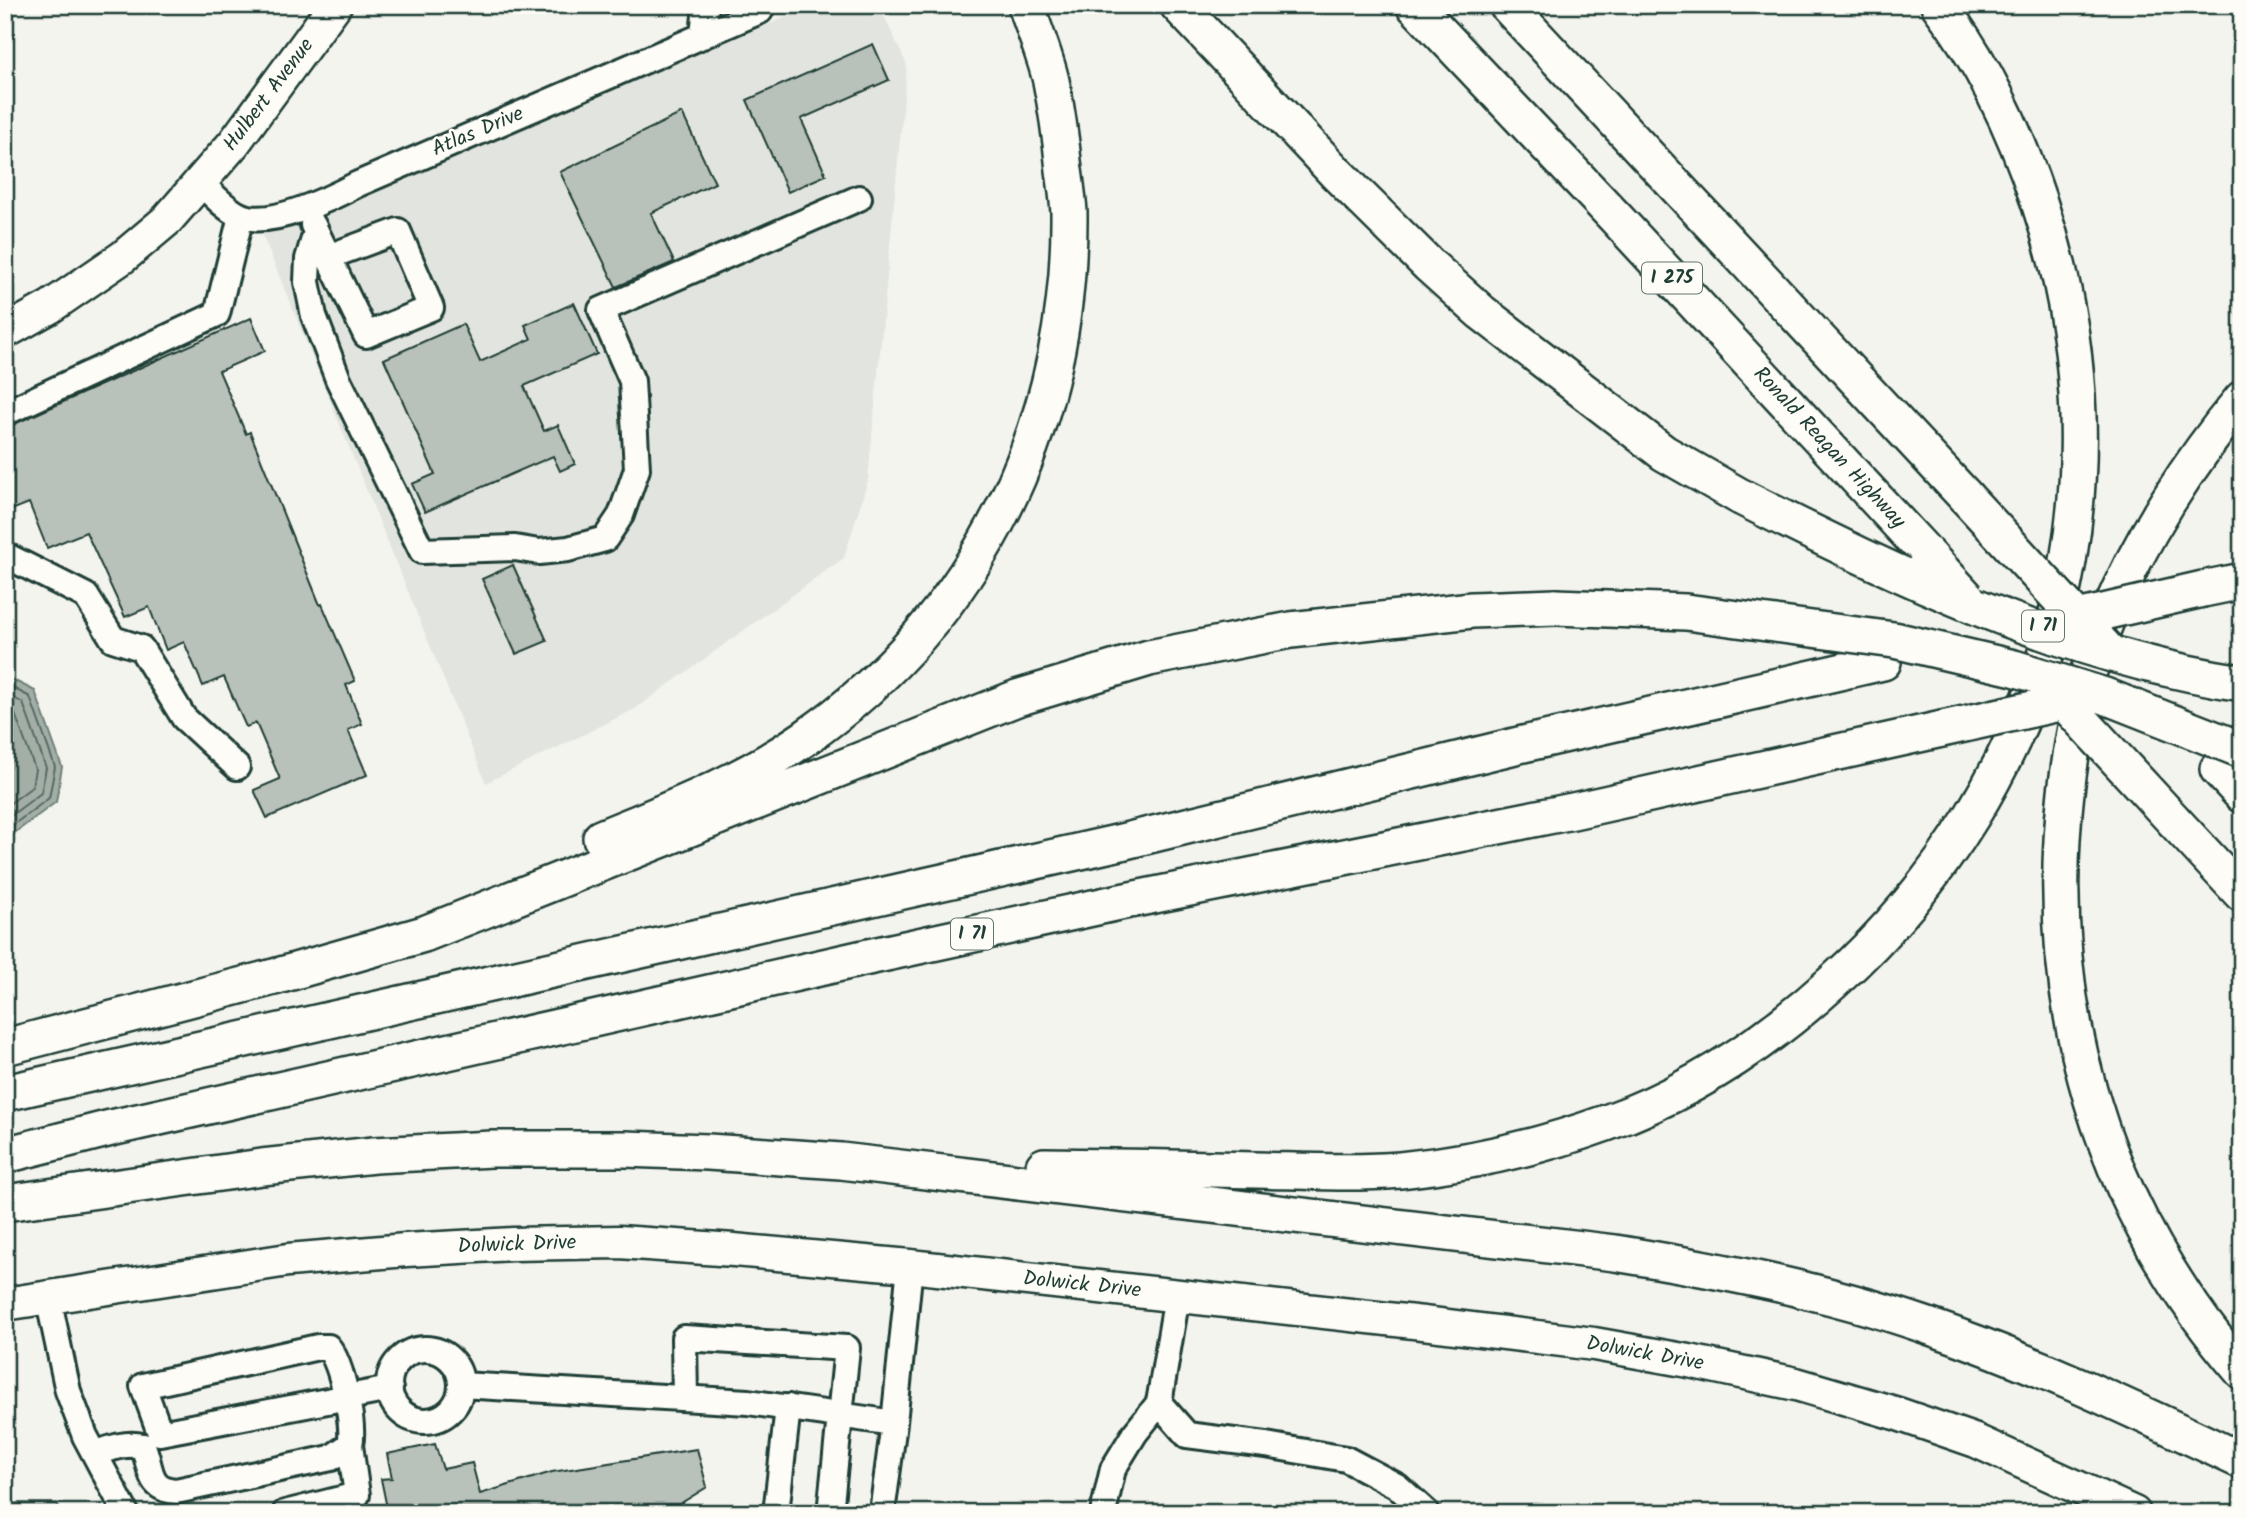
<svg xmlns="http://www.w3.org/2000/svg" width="2247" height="1518" viewBox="0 0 2247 1518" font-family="Kalam,sans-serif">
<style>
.built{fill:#e2e5df}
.green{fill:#d1d6d1;stroke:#788a82;stroke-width:2}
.water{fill:#a3aea7;stroke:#6e8179;stroke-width:2}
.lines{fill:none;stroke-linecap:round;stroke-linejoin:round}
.shore{stroke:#546a62;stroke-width:2}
.building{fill:#b9c1bb;stroke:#1f3d34;stroke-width:2}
.minor-casing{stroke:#1f3d34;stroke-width:30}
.major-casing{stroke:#1f3d34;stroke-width:37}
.highway-casing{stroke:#1f3d34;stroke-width:40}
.minor{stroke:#fdfcf7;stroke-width:24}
.major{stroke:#fdfcf7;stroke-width:32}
.highway{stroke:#fdfcf7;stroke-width:35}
.highway-bridge-casing{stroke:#1f3d34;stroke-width:40;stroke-linecap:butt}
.highway-bridge{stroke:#fdfcf7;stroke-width:35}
.labels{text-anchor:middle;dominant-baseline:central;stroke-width:5;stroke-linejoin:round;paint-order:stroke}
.shield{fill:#fdfcf7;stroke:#62766e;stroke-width:2}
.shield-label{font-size:19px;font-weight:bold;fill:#1f3d34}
.street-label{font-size:21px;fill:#1f3d34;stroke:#fdfcf7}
</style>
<rect width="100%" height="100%" fill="#f4f4ef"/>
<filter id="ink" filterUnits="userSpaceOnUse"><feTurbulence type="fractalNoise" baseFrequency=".0143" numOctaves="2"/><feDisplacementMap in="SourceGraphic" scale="14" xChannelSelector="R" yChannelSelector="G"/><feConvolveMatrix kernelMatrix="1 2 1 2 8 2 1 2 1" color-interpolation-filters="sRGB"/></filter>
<g filter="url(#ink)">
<!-- built -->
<path class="built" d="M815,5H879L907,65L868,480L844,558L635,709L486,783L262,234Z"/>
<!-- green -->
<path class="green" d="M5,1503H57L61,1513H5Z"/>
<!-- water -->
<path class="water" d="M5,676L35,691L62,767L56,802L5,840Z"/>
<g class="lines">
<!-- shore -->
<path class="shore" d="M5,684L30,697L55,767L49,798L5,831
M5,693L23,703L46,768L41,793L5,820
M5,705L14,711L35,769L32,787L5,807"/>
</g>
<!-- building -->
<path class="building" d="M873,44L889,80L801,119L826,175L788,192L747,100Z
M682,113L715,183L651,213L674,262L616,287L560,172Z
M574,303L597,354L524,386L544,431L558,425L575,464L560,471L553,456L425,512L412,484L435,474L384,359L463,324L480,362L531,339L525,325Z
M251,318L265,351L219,371L246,434L250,432L320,605L322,604L355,681L346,685L362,724L348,730L367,775L267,818L254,790L280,779L256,723L246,727L224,677L203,686L184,642L166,650L149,607L125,617L86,532L47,548L29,503L9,511L5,502V428Z
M513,565L547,641L516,654L482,579Z
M435,1444L443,1469L472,1463L480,1494L552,1472L697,1449L707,1487L665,1513H388L381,1479L392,1478L387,1454Z"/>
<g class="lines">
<!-- minor casing -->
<g class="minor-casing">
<path id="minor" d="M703,36L706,5
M201,183C212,194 225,208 239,215C269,229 331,198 358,184L760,11L753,5
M313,225L366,335L431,308L398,231L328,257
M316,232L308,259L307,282L314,316L338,379L422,551L515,548L539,552L568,549L605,539L621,515L637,469L632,381L601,310L859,198
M5,413L217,314L241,216
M5,555L86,596L113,639L141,648L184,718L237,767
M48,1297L68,1391L85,1436L126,1513
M389 1385a36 36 0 1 1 72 0a36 36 0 1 1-72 0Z
M461,1385L748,1402L894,1423
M685,1398L684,1338L847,1348L830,1513
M1159,1403L1187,1435L1266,1445L1346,1459L1397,1486L1427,1513
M95,1454C111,1448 126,1442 143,1446C152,1468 147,1489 176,1491L331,1458L350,1445C355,1425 342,1364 328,1347H318L143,1386L160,1433L390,1389
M285,1513L357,1495L350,1445
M776,1513L788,1407
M882,1513L894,1423L910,1266
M1103,1513L1113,1469L1135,1433L1159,1403L1177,1296"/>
</g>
<!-- major casing -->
<g class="major-casing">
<path id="major" d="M5,332L50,307L123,257L167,220L234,143L335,5
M5,1304L288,1260L406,1250L513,1244L619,1242L734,1250L910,1266L1423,1323L1594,1344L1689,1361L1796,1384L1898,1414L1976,1441L2134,1513"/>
</g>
<!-- highway casing -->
<g class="highway-casing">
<path id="highway" d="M1178,5L1337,174L1430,266L1481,312L1664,453L1741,497
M1414,5L1615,217L1927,554
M1507,5L1965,496
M2242,399C2190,461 2139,541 2108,616C2085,670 2073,734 2066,792C2042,1006 2101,1208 2242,1371
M2203,589L2242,581
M2218,769L2242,795
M2176,823L2242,894
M601,838C671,809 742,782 805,738C980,616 1071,424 1069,212C1068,198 1066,184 1064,170C1061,140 1057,110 1051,81C1045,55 1034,30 1026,5
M5,1047L274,977L424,934L1017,698L1149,658L1291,630L1472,610L1556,607
M5,1093L1121,842L1519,745L1883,662
M5,1155L111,1128L859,959L1120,902L1573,811L1942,729
M1044,1166C1115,1167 1185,1168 1256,1170C1303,1171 1352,1174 1400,1170C1470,1163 1540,1147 1606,1123C1690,1093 1767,1042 1833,982C2054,784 2134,483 2039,202C2016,133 1984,63 1939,5
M5,1203L262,1167L374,1155L492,1149H625L708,1152L841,1161L1615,1253C1719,1270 1824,1290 1925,1325C2034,1362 2138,1412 2242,1461"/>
</g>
<!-- minor -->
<use href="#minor" class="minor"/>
<!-- major -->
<use href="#major" class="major"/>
<!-- highway -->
<use href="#highway" class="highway"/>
<!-- highway-bridge casing -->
<g class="highway-bridge-casing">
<path id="highway-bridge" d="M1965,496L2108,651
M1741,497C1900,577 2064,656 2242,683
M1927,554L1967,598
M1556,607L1686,612L1894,640L2014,668L2105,696L2242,750
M2060,622L2203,589
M2041,677L2176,823
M1942,729L2082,698"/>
</g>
<!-- highway-bridge -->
<use href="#highway-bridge" class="highway-bridge"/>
</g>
</g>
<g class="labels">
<!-- shield labels -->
<g class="shield">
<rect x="1642" y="262.5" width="60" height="31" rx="5"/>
<rect x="2022" y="610.5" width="42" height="31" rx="5"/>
<rect x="951" y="918.5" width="42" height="31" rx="5"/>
</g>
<g class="shield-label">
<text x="1672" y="278">I 275</text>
<text x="2043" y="626">I 71</text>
<text x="972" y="934">I 71</text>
</g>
<!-- street labels -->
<g class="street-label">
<text transform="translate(269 95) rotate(-53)">Hulbert Avenue</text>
<text transform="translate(478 132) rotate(-23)">Atlas Drive</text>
<text transform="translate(1829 448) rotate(47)">Ronald Reagan Highway</text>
<text transform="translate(517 1245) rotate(-2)">Dolwick Drive</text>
<text transform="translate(1082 1285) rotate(6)">Dolwick Drive</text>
<text transform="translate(1645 1354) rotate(10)">Dolwick Drive</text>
</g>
</g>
<!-- margin -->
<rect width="2247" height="1518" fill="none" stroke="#fdfcf7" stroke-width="28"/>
<rect x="14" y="14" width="2219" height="1490" fill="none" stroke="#1f3d34" stroke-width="2.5" filter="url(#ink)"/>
</svg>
